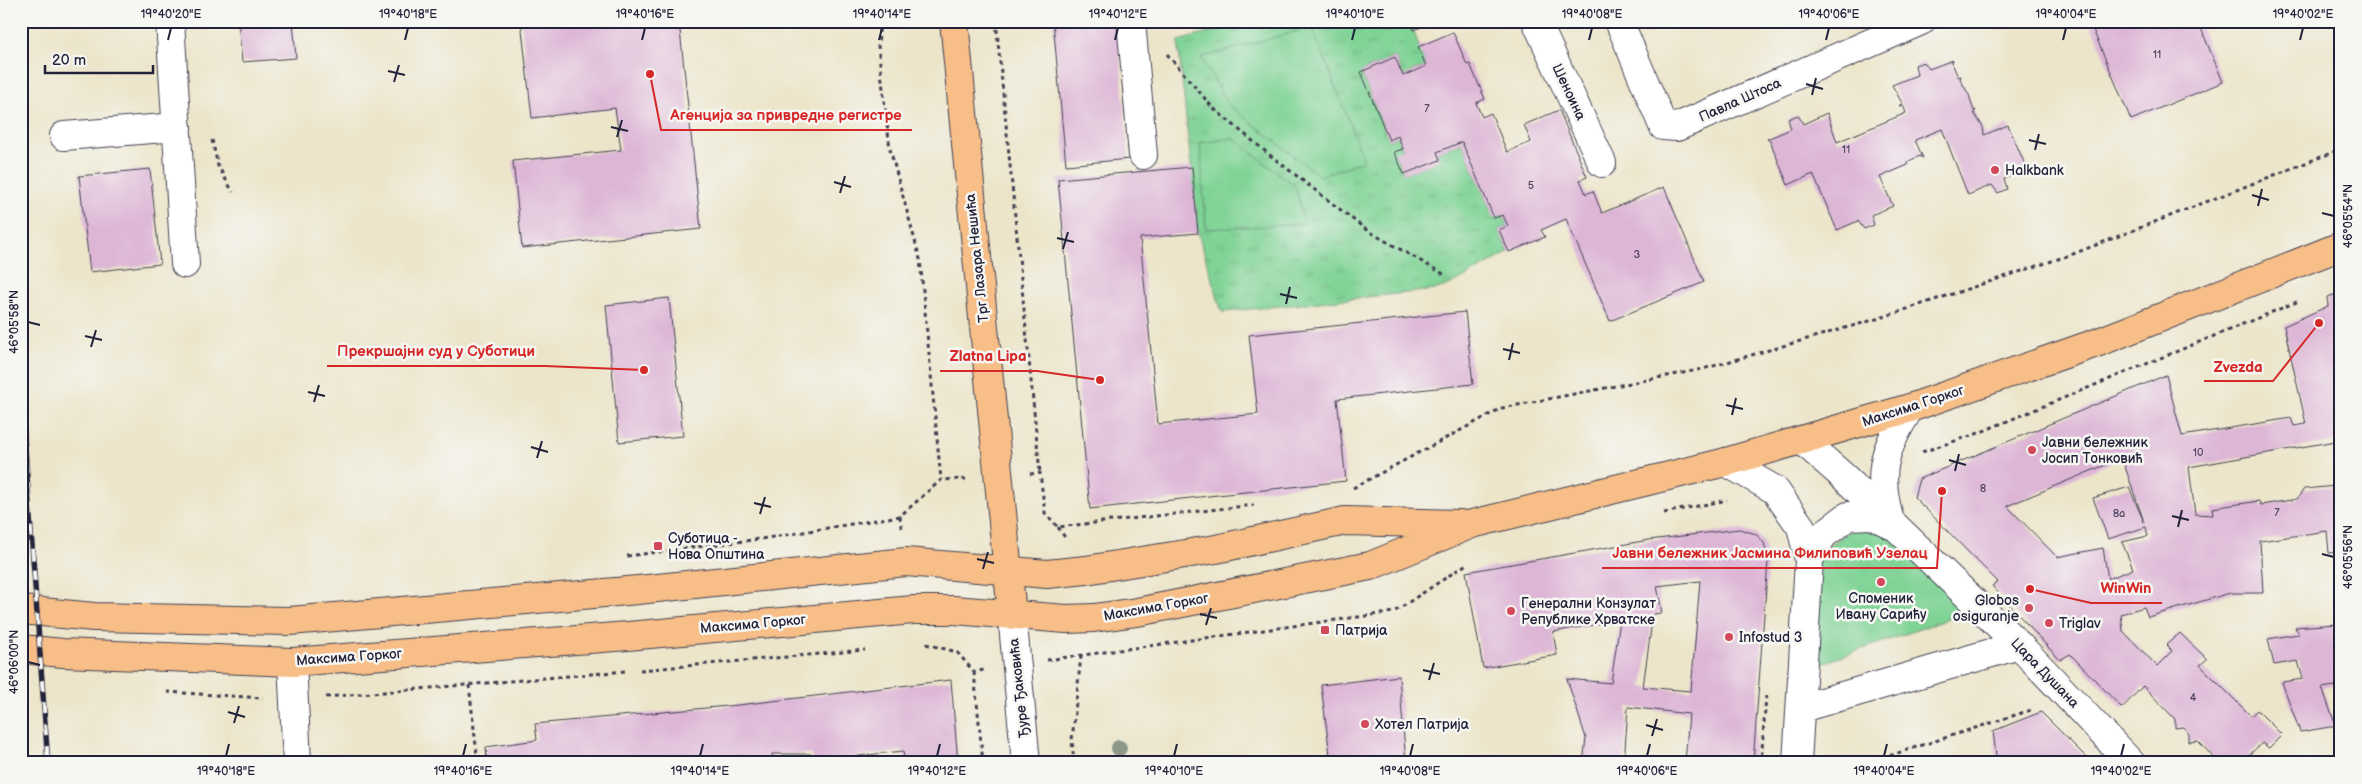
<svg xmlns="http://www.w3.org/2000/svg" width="2362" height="784" viewBox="0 0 2362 784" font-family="'Balsamiq Sans',sans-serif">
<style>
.grass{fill:url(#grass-tufts);stroke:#507a68}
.park{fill:#7fd395;stroke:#507a68}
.building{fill:#ddb6d6;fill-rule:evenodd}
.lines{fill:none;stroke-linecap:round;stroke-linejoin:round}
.minor-casing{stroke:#403f50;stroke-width:30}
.major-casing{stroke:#403f50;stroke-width:30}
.path{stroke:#403f50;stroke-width:3;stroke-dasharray:4 4;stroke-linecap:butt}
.minor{stroke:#fff;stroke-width:28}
.major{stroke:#f7be88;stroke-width:28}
.rail-casing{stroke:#22223b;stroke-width:5.5}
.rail{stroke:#f6f6f2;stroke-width:4;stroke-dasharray:11;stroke-linecap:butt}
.tree{fill:#8c978a}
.ticks{fill:none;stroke:#22223b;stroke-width:2}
.poi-dot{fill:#d1495b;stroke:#f6f6f2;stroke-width:2}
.labels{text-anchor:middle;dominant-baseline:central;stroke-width:5;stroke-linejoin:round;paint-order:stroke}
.number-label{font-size:11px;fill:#514762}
.street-label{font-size:14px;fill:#22223b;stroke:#f6f6f2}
.poi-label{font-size:14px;fill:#22223b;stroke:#f6f6f2;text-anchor:start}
.leader{fill:none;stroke:#d62828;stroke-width:2}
.callout-dot{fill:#d62828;stroke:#f6f6f2;stroke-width:2}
.callout-label{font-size:15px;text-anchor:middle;font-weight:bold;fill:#d62828;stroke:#f6f6f2;stroke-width:5;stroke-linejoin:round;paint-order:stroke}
.neatline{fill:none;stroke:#22223b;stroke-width:2}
.ticks-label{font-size:12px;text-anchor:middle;fill:#22223b}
</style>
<defs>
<pattern id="grass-tufts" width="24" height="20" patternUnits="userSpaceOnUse" patternTransform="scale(1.25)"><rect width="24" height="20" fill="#7fd395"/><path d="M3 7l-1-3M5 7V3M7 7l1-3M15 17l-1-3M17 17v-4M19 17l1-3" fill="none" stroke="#6db581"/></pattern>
</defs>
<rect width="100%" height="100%" fill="#f6f6f2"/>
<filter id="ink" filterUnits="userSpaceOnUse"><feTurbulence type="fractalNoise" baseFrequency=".02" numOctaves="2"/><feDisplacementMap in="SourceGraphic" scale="10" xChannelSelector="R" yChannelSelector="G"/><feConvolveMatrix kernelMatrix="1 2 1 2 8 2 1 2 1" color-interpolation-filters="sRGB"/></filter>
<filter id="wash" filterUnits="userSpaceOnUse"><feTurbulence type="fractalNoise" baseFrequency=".0096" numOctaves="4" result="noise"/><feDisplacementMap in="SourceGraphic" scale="20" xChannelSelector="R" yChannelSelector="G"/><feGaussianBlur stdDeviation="1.12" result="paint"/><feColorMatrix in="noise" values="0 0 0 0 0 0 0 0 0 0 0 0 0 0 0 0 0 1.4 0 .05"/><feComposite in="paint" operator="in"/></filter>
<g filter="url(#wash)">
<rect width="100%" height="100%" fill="#ece5ca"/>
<!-- grass -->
<path class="grass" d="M1252,21H1410L1426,66L1403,76L1395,57L1361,72L1389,140L1398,136L1403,149L1394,153L1404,174L1439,160L1437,152L1462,142L1494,218L1503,215L1508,226L1499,230L1509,252L1457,282L1434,290L1222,312L1198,233L1178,41Z"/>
<!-- park -->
<path class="park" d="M1312,27L1364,160L1320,176L1229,105L1201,58Z
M1233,138L1296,187L1304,224L1206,229L1200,143Z
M1872,515L1979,608L1803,670L1809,560Z"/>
<g id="blocks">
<!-- building -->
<path class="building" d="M238,21H293L296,58L242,62Z
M521,21H679L701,229L522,248L513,161L621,150L615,108L532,118Z
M1053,21H1117L1129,159L1066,165Z
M1410,21H1435L1414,30Z
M2101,21H2198L2223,82L2131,120L2091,25Z
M1453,32L1467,65L1470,64L1485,99L1476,103L1482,117L1491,113L1507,152L1531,142L1524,125L1559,110L1587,177L1580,180L1586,194L1593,191L1602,213L1664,187L1704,282L1610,321L1566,219L1541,230L1545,237L1509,252L1499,230L1508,226L1503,215L1494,218L1462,142L1437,152L1440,160L1404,174L1394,152L1403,149L1398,136L1389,140L1361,72L1395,57L1403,76L1426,66L1418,47Z
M1953,60L1952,63L1958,77L1961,76L1960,79L1969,95L1974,111L1976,110L1974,113L1983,127L1984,135L2008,125L2027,169L2004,179L2007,189L1998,193L1992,185L1968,195L1942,129L1915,140L1923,158L1920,156L1907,162L1908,165L1880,177L1893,206L1871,215L1874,225L1864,229L1858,221L1837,230L1813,174L1788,185L1770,141L1767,139L1791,129L1788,119L1798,115L1803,124L1827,113L1837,142L1906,113L1903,105L1899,106L1902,103L1892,85L1917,75L1915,65L1924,62L1929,69Z
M1192,167L1198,233L1140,238L1158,424L1258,414L1249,335L1465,312L1473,384L1337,399L1346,481L1090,509L1058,179Z
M150,169L160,264L90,272L79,176Z
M2341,293V440L2189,467L2195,514L2213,515L2212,508L2259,501L2261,505L2297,499L2304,489L2336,486L2341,478V552L2329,553L2327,531L2260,541L2263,593H2230L2148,617L2144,607L2121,614L2123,631L2157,666L2172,651L2166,645L2180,633L2207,659L2200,665L2251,716L2257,710L2282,735L2269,748L2262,743L2249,755L2256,763H2219L2198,741L2189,742V734L2183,727L2175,728V719L2143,686L2122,708L2070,654L2060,660L1992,586L1998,582L1914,497L1919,479L2166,375L2182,436L2291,418L2294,426L2306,424L2284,326L2328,306L2327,297ZM2122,458L2144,522L2129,487L2093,498L2108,539L2146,527L2148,536L2122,542L2133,569L2108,579L2103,548L2057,557L2007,506Z
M669,298L683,436L619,442L606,305Z
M1739,529L1756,534L1764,543L1768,561L1753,763H1685L1689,714L1628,707L1624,763H1583L1586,738L1567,679L1611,683L1620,620L1553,632L1557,655L1483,668L1466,572L1649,540ZM1700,581L1691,691L1643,687L1653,614L1662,613L1657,586Z
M2341,615V685L2322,688L2336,726L2300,732L2282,682L2303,679L2298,661L2274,665L2268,639L2298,634L2295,627L2337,624L2335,616Z
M1399,676L1406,763H1331L1321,685Z
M951,680L958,763H905L903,751L858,756L859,763H813L811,754H772L773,763H742L741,756L636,763H487L486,747L537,740L535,724L738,705Z
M2041,712L2092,763H1997L1993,731Z"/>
</g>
</g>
<g filter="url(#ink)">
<use href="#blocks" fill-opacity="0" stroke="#403f50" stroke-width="1"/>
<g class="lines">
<!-- minor casing -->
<g class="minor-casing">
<path id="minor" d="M170,21L185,264
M1131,21L1143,155
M1536,21L1602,163
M1619,21L1663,126L1677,127L1921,21
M64,136L177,127
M1803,441L1844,477L2019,645L2131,763
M1726,462L1775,490L1801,527L1809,560L1797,763
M1891,525C1876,474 1882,452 1910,408
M1809,560L1823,535L1848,516L1872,515L1890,524
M1012,614L1026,763
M292,662L297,763
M1801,708L2019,645"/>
</g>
<!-- major casing -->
<g class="major-casing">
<path id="major" d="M954,21L1012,614
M21,610L94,617L290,621L638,590L906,562L1047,574L1086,570L1216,549L1345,521L1460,524
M21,649L63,653L292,662L628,636L913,610H954L1066,619L1094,618L1137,612L1370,566L1472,524L1726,462L1910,408L2099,342L2341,246"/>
</g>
<!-- path -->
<path class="path" d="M880,21L878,46L890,149L920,259L941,480
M996,21L1040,473
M1167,54L1213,108L1271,156L1368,231L1447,276
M212,140L218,166L233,192
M1922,452L1976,434L2299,301
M1030,474L1040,473L1045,513L1058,527L1254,505
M1353,488L1502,408L1703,369L1880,318L2073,254L2341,149
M1664,513L1727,500
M900,516L902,530
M1058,527L1066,539
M627,556L767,538L900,516L941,480L966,479
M926,644L957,652L974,672L984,670
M1047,660L1394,612L1468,563
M640,670L865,650
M974,672L983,763
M469,685L478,763
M167,692L263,698
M326,697L626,671
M1074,763L1072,740L1081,656
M1761,763L1766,696
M1867,763L2034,709"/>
<!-- minor -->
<use href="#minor" class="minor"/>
<!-- major -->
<use href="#major" class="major"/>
<!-- rail casing -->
<g class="rail-casing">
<path id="rail" d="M21,395L48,763
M21,750L22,763"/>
</g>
<!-- rail -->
<use href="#rail" class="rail"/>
</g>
<!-- trees -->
<circle class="tree" cx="1119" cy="748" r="8"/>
</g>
<!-- ticks -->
<path class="ticks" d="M168,40L171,28M405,40L408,28M642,40L645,28M879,40L882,28M1115,40L1118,28M1352,40L1355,28M1589,40L1592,28M1826,40L1829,28M2063,40L2066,28M2300,40L2303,28M388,71L405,75M394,82L399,65M1806,84L1823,89M1812,95L1816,78M611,127L628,131M617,137L622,120M2029,140L2046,144M2035,150L2039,134M834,182L851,187M840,193L845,176M2252,195L2269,200M2258,206L2262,189M2322,213L2334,216M1057,238L1074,242M1063,249L1068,232M1280,294L1297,298M1286,304L1290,287M28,322L40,325M85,336L102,340M91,347L96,330M1503,349L1520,353M1509,360L1513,343M308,392L325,396M314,402L319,385M1726,405L1743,409M1732,415L1736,398M531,447L548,452M537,458L542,441M1949,460L1966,465M1955,471L1959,454M754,503L771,507M760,514L765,497M2172,516L2189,520M2178,527L2182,510M2322,554L2334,557M977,559L994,563M983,569L988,552M1200,614L1217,618M1206,625L1211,608M28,662L40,665M1423,670L1440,674M1429,680L1434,663M228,712L245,717M234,723L239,706M1646,725L1663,730M1652,736L1657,719M226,756L229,744M463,756L466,744M700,756L703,744M937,756L940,744M1174,756L1177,744M1410,756L1413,744M1647,756L1650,744M1884,756L1887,744M2121,756L2124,744"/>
<!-- markers -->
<g class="poi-dot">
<circle cx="1995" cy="170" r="5"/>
<circle cx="2032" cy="450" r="5"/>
<rect x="653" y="541" width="10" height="10" rx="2.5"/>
<circle cx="1881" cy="582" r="5"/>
<circle cx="2029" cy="608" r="5"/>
<circle cx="1511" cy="611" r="5"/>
<circle cx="2049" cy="623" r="5"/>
<rect x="1320" y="625" width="10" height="10" rx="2.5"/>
<circle cx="1729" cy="637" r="5"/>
<circle cx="1365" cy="724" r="5"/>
</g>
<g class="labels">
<!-- number labels -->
<g class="number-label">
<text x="2157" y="54">11</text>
<text x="1427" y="108">7</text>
<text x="1846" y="149">11</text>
<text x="1531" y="185">5</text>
<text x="1637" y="254">3</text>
<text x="2198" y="452">10</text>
<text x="1983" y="488">8</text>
<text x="2277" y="512">7</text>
<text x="2119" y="513">8a</text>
<text x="2193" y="697">4</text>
</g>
<!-- street labels -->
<g class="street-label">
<text transform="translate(1569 92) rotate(65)">Шеноина</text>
<text transform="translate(1740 100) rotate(-24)">Павла Штоса</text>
<text transform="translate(977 258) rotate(-96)">Трг Лазара Нешића</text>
<text transform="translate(1913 406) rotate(-18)">Максима Горког</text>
<text transform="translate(1156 607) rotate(-10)">Максима Горког</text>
<text transform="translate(753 624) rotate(-5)">Максима Горког</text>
<text transform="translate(349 657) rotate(-4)">Максима Горког</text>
<text transform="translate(2045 673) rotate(46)">Цара Душана</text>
<text transform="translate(1019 688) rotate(-96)">Ђуре Ђаковића</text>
</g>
<!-- poi labels -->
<g class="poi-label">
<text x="2005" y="170">Halkbank</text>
<text x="2042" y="442">Јавни бележник<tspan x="2042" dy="16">Јосип Тонковић</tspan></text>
<text x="668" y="538">Суботица -<tspan x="668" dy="16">Нова Општина</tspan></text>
<text x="1881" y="598" text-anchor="middle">Споменик<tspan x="1881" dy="16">Ивану Сарићу</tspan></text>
<text x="2019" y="600" text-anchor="end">Globos<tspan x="2019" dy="16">osiguranje</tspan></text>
<text x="1521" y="603">Генерални Конзулат<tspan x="1521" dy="16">Републике Хрватске</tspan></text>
<text x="2059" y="623">Triglav</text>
<text x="1335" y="630">Патрија</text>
<text x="1739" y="637">Infostud 3</text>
<text x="1375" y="724">Хотел Патрија</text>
</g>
</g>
<!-- callouts -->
<path class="leader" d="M650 74L661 130H912M644 370L545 366H327M1100 380L1037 371H940M2319 323L2273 381H2204M1942 491L1937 568H1602M2030 589L2091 603H2162"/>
<g class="callout-dot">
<circle cx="650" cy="74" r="5"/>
<circle cx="644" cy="370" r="5"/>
<circle cx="1100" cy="380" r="5"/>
<circle cx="2319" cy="323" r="5"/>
<circle cx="1942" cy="491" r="5"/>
<circle cx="2030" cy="589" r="5"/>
</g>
<g class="callout-label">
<text x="786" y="120">Агенција за привредне регистре</text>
<text x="436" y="356">Прекршајни суд у Суботици</text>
<text x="988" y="361">Zlatna Lipa</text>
<text x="2238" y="372">Zvezda</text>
<text x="1770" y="558">Јавни бележник Јасмина Филиповић Узелац</text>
<text x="2126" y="593">WinWin</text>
</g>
<!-- margin -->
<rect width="2362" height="784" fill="none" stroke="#f6f6f2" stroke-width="55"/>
<!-- scale -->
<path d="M45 65v8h108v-8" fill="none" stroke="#22223b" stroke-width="2.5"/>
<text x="52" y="65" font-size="15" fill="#22223b" stroke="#f6f6f2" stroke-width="4" paint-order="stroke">20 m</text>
<rect x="28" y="28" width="2306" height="728" class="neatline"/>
<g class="ticks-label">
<text x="171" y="18">19°40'20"E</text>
<text x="408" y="18">19°40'18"E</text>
<text x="645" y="18">19°40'16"E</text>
<text x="882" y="18">19°40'14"E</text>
<text x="1118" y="18">19°40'12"E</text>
<text x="1355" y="18">19°40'10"E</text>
<text x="1592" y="18">19°40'08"E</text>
<text x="1829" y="18">19°40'06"E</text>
<text x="2066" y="18">19°40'04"E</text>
<text x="2303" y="18">19°40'02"E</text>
<text transform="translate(2348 216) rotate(-90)" y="4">46°05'54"N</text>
<text transform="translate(14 322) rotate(-90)" y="4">46°05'58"N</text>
<text transform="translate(2348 557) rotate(-90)" y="4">46°05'56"N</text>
<text transform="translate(14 662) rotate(-90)" y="4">46°06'00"N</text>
<text x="226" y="775">19°40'18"E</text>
<text x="463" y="775">19°40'16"E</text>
<text x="700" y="775">19°40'14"E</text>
<text x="937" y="775">19°40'12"E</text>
<text x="1174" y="775">19°40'10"E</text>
<text x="1410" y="775">19°40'08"E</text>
<text x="1647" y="775">19°40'06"E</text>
<text x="1884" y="775">19°40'04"E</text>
<text x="2121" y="775">19°40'02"E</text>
</g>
</svg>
